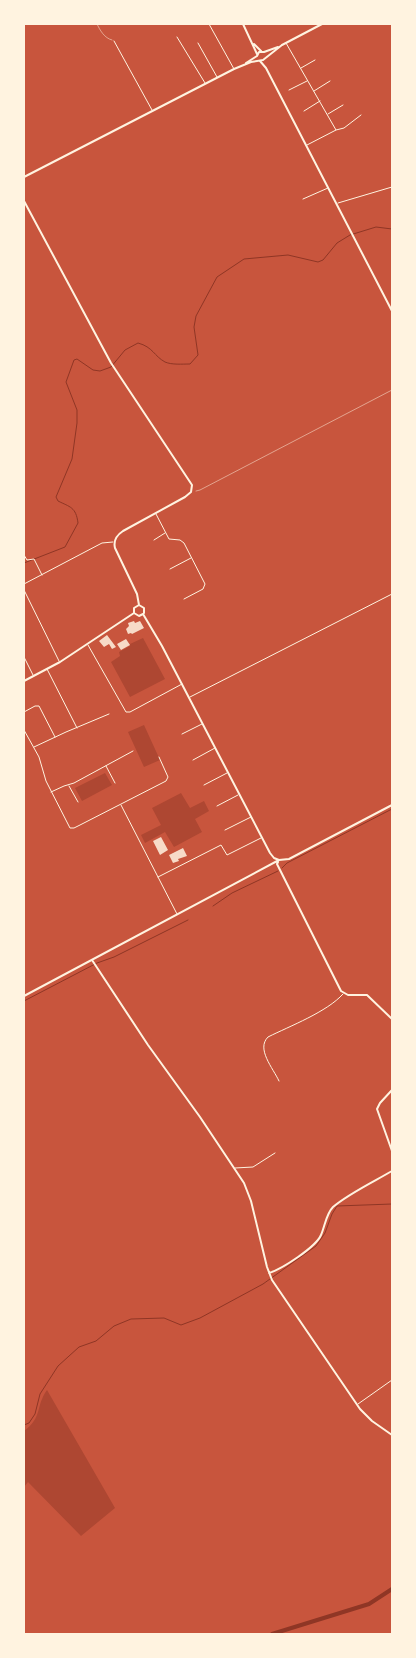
<svg xmlns="http://www.w3.org/2000/svg" width="416" height="1658" viewBox="0 0 416 1658" font-family="'DM Sans',sans-serif">
<style>
.green{fill:#ae4732}
.lines{fill:none;stroke-linecap:round;stroke-linejoin:round}
.stream{stroke:#8f3625;stroke-width:1}
.canal{stroke:#8f3625;stroke-width:4}
.building{fill:#f7dbc8}
.path{stroke:#fff3e0;stroke-width:0.5}
.minor{stroke:#fff3e0;stroke-width:1}
.tertiary{stroke:#fff3e0;stroke-width:2}
.secondary{stroke:#fff3e0;stroke-width:2}
</style>
<rect width="100%" height="100%" fill="#c8553d"/>
<!-- green -->
<path class="green" d="M143,638L165,679L130,697L111,662L120,656L119,652L130,646V644Z
M144,725L160,760L144,767L128,732Z
M105,773L112,785L82,801L75,788Z
M181,793L190,808L204,801L209,811L195,819L202,832L174,847L165,832L145,843L141,835L161,825L152,808Z
M47,1390L115,1508L81,1536L28,1482L24,1487V1431C43,1417 35,1407 47,1390Z"/>
<g class="lines">
<!-- stream -->
<path class="stream" d="M24,563L65,547L78,523C76,507 70,507 58,501L56,497L72,459L77,423V410L66,382L74,360L77,359L93,370L100,371L111,367L125,350L138,343C153,347 154,356 165,362C172,365 182,364 190,364L198,355L194,327L196,316L217,277L244,259L288,255L318,262L323,260L337,243L350,235L376,227L392,229
M282,868L287,863L392,809
M213,906L232,893L278,871
M24,1001L97,963L114,957L188,920
M24,1425L29,1423L35,1414L40,1394L58,1366L79,1347L96,1341L114,1326L131,1319L164,1318L181,1325L200,1318L263,1284L316,1246L325,1233L332,1214L337,1206L392,1204"/>
<!-- canal -->
<path class="canal" d="M272,1634L369,1604L392,1589"/>
</g>
<!-- building -->
<path class="building" d="M134,621L135,623L140,621L144,628L132,634L131,633L128,634L126,629L129,626L128,623Z
M107,635L116,647L112,649L109,644L104,647L99,641Z
M126,639L130,645L121,650L117,644Z
M161,837L168,850L160,855L153,841Z
M183,848L187,856L178,859L179,861L173,863L169,855Z"/>
<g class="lines">
<!-- path -->
<path class="path" d="M97,24C100,30 104,38 112,40
M196,491L200,490L392,390"/>
<!-- minor -->
<path class="minor" d="M209,24L234,69
M177,37L205,83
M114,41L152,110
M198,43L217,77
M286,43L336,130L307,145
M301,68L315,60
M289,90L307,81
M314,91L330,81
M304,111L320,101
M328,114L343,105
M336,130L344,128L361,115
M303,199L328,188
M338,203L392,187
M156,514L169,539L180,540L184,543L205,584L203,589L184,599
M154,540L165,533
M24,555L27,560L34,559L42,575
M170,569L191,558
M24,584L102,543L113,542
M24,590L59,661
M88,645L126,712H130L182,684
M24,657L33,675
M47,669L77,728
M190,697L392,594
M24,712L35,706H39L55,737
M24,730L39,757L46,781L70,828H74L80,825L166,781L168,777L159,757
M182,734L202,724
M34,747L66,732L109,714
M193,760L215,748
M106,766L115,783
M204,785L227,773
M69,786L78,802
M51,792L64,786L74,783L133,751
M121,805L177,914
M217,806L238,795
M225,830L251,817
M158,877L221,845L227,855L261,838
M279,1081C273,1068 256,1049 268,1037C290,1026 327,1012 343,994
M235,1168L253,1167L275,1153
M358,1404L392,1380"/>
<!-- tertiary -->
<path class="tertiary" d="M260,61L266,68L392,311
M24,201L111,363L192,485L191,492L185,497L123,531C117,535 113,540 115,548L137,594L139,605
M134,613V608L139,605L144,608V613
M134,613L139,616L143,614
M143,614L162,646L270,853L274,858L279,860
M24,681L60,662L134,613
M278,862L277,864L341,991L348,995H367L392,1019
M92,960L148,1045L200,1117L244,1183L251,1201L267,1267L272,1280L360,1409L372,1421L392,1435
M24,996L279,860L289,859L392,805
M392,1090L380,1103L377,1109L392,1151
M269,1273C282,1269 316,1247 321,1235C325,1226 326,1214 333,1207C348,1194 375,1181 392,1171"/>
<!-- secondary -->
<path class="secondary" d="M243,24L257,54
M254,44L261,51
M282,45L322,24
M246,63L257,56L259,52H264L278,47
M24,177L234,69L251,62L263,60L282,45"/>
</g>
<!-- border -->
<rect width="416" height="1658" fill="none" stroke="#fff3e0" stroke-width="50"/>
</svg>
